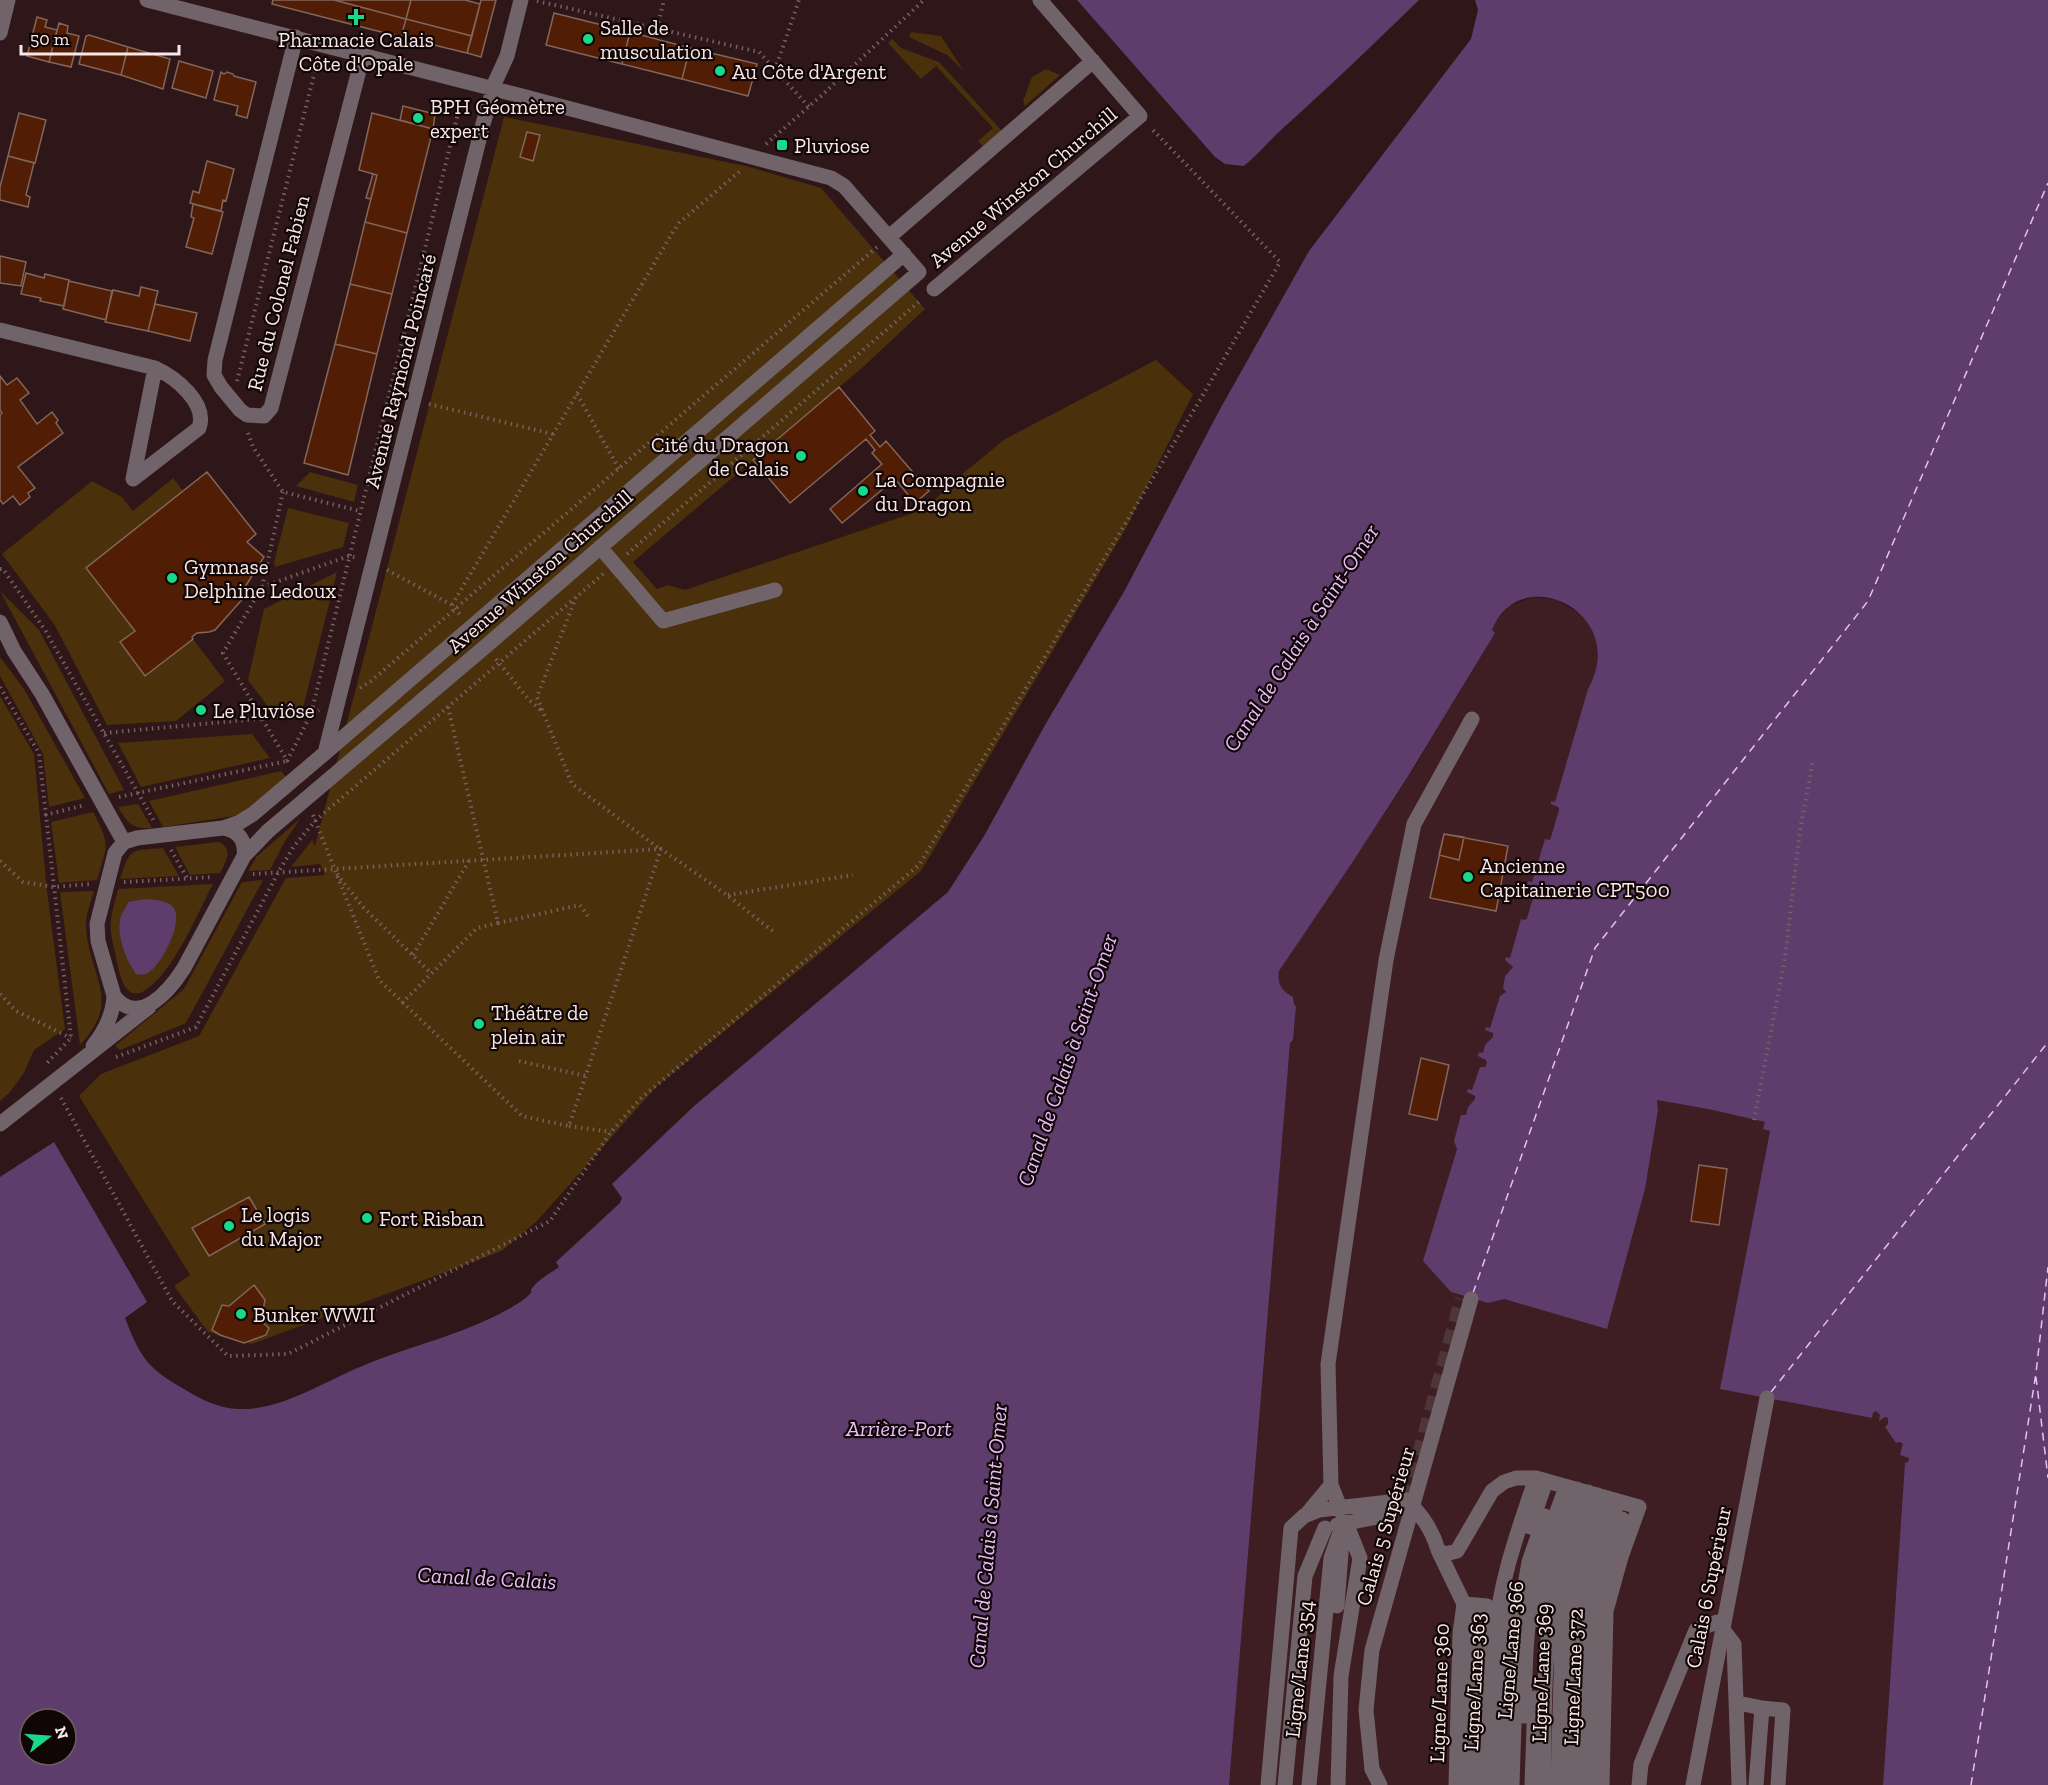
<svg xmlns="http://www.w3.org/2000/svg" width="2048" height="1785" viewBox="0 0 2048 1785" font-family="'Zilla Slab',serif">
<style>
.built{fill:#3e1e22}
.green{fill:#4a300b}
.water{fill:#5e3d6c;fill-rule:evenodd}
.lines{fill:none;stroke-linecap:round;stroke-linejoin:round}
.ferry{stroke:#e7bef9;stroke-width:1.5;stroke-dasharray:8 6;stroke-linecap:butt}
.building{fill:#511d05;stroke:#82665b;stroke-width:1.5}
.minor-tunnel{stroke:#4d3538;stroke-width:15;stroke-dasharray:15 8;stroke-linecap:butt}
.path{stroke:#776062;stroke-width:4;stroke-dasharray:1.5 4.5;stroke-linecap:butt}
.minor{stroke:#70646a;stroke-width:15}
.minor-bridge{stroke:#70646a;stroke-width:15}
.poi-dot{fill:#18d989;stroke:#100606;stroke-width:2}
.labels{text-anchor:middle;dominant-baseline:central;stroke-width:4.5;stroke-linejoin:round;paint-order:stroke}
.poi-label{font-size:21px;fill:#fae7e8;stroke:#100606;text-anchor:start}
.street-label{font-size:21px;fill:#fae7e8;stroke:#100606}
.water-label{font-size:22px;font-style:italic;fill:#e7bef9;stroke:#100606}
</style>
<rect width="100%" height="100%" fill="#2f1619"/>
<!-- built -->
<path class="built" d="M1534,597L1557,600L1580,614L1589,624L1597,641L1598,652L1597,672L1588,689L1555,803L1552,801L1559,810L1550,840H1545L1532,882L1528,881L1535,888V891L1527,918L1525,920H1521L1510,959L1506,957L1513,967L1505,976L1503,984V988L1506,992L1500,996L1490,1029L1487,1027L1494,1036L1487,1044V1063L1486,1067H1480L1472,1090L1469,1089L1475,1099L1468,1107L1466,1115H1462L1457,1148L1424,1261L1451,1292L1488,1303L1504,1299L1607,1328L1645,1189L1658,1110L1657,1100L1708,1109L1765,1122L1770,1131L1764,1159L1767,1398L1872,1418L1873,1413L1876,1411L1883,1418H1888L1889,1424L1885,1427L1896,1443L1902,1442L1904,1447L1900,1454L1909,1458L1908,1463H1905L1883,1785H1229L1278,1172L1290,1043L1293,1040L1296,1008L1294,1005L1293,997L1283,992L1279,985V971L1352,863L1408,778L1495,633L1492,630L1495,622L1510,606Z"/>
<!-- green -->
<path class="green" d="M911,32L941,36L964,71L947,55L909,37Z
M892,39L901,48L939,62L1002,131L983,146L978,141L993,128L936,66L921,79L888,43Z
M1046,69L1060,75L1025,106L1023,101L1032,77Z
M504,117L746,166L821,188L925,309L863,367L633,562L657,589L668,585L685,590L925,509L956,479L1005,439L1156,360L1193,394L1125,530L921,871L656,1087L538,1220L502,1251L252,1344L208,1332L174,1286L190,1275L79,1096L101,1074L199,1036L286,878L325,875L320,864L291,867L312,840L315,846Z
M310,472L358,485L354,502L296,486Z
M173,478L183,491L87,568L135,631L120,642L145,676L193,639L225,681L176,721L107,725L54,624L2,554L92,481L122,497L133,511Z
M288,508L349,523L343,547L275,567L274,562Z
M337,572L302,712L273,713L248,680L264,609Z
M0,591L39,630L124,790L109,794Z
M0,657L24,689L85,798L49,807L43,754L0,676Z
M0,696L34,754L47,891L65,1029L34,1050L24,1073L10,1092L0,1101Z
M252,734L270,758L141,787L118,743Z
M281,771L286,777L242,814L234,816L163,827L149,801Z
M138,804L152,828C132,829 128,824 118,807Z
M93,812C111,846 107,845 97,880L59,883L51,822Z
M301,818L285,841L270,870L248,871L257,856Z
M218,842C234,848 226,862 220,873L190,875L175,847Z
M163,848L179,876L120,879C131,846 130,851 163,848Z
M263,880L186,1023L120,1050L115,1046L184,989L242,882Z
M213,884C197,914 173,974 144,991C122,1004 118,965 115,952C113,942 109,930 111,920C112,909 116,899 118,889Z
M94,891C91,902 85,916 86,927C89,977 123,1000 80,1045L60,892Z"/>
<!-- water -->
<path class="water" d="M1077,0H1419C1377,41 1335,81 1291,121C1274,135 1261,152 1244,166L1225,164L1215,157Z
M1475,0H2048V1785H1883L1905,1463L1908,1462L1909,1458L1900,1455L1903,1444L1900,1442L1896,1443L1885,1427L1888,1424V1418L1885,1417L1879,1421L1880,1415L1876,1411L1873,1413L1872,1418L1720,1389L1770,1131L1763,1129L1765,1122L1708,1109L1657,1100L1658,1110L1645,1189L1607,1329L1504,1299L1488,1303L1451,1292L1423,1261L1457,1149L1454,1141L1461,1115H1466L1468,1107L1475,1099V1096L1467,1092L1468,1089L1472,1090L1480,1067H1485L1487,1063L1486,1060L1478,1056L1479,1052L1483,1053L1485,1045L1493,1037V1033L1485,1030L1486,1027L1490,1028L1500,996L1506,992L1503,988L1505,976L1513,967L1505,960L1506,957L1510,958L1521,919L1525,920L1527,918L1535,891V888L1527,885L1528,881L1532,882L1545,839L1550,840L1559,810L1558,807L1551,804V801L1555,802L1588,689C1631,613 1520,559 1492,630L1495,633L1407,778L1352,863L1279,971C1277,985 1282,991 1293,997L1294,1004L1296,1007L1293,1040L1290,1043L1229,1785H0V1177L54,1142L147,1302L125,1318C140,1357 148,1369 184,1389C200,1399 220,1409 239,1409C282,1411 328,1379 367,1364C411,1346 460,1335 503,1312C511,1308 523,1301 529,1295C535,1289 528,1293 533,1287C539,1279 551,1273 559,1267L556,1262L620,1203L622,1198L612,1184L693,1107L948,892L984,836L1045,725L1125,590L1219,411L1309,251L1471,39L1478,10ZM30,1719H66V1755H30Z
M146,899C154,900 166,900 172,906C186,918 162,964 149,972C145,975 141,975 136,974C126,959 117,938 120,920C121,914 126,908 128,902Z"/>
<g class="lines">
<!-- ferry -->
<path class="ferry" d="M1473,1293L1595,948L1868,601L2048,183
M2036,1377L2048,1478
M1771,1392L2048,1042
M1971,1785L2036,1373L2048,1267"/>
</g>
<!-- building -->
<path class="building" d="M273,0H334L406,19L401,37L272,4Z
M334,0H411L406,19Z
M411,0H465L480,4L472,36L406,19Z
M481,0H496L481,57L467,53Z
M554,13L630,32L622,64L546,45Z
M37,17L47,20L45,27L57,30L49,62L27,56Z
M406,19L472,36L467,53L401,37Z
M59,23L68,26L67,33L79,36L71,67L49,62Z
M630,32L690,48L682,79L622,64Z
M89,35L128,47L121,75L79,64L86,36Z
M128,47L170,59L163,89L121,75Z
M690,48L757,64L748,96L682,79Z
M179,61L213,71L206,98L172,88Z
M221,72L224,74L227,72L233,74L234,76L256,82L247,118L236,115L238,106L214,100Z
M403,106L435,114L433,129L400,120Z
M19,113L46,120L35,163L8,156Z
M372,113L433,129L407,233L365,222L377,175L359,170Z
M527,132L540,135L533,161L520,157Z
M8,156L34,163L26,195L30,197L28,207L0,200V187Z
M207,161L234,169L226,201L223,200L221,211L190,203L193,191L199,193Z
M373,174L377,175L371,199L366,198Z
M193,204L223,212L212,254L186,247L194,218L191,217Z
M365,222L407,233L392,294L350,284Z
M0,256L26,262L21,286L0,283Z
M26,273L44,278L45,274L69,280L64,306L40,301L41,298L21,294Z
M69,281L112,291L106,320L63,309Z
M350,284L392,294L377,354L335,344Z
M141,287L158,291L148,331L105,322L113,290L139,296Z
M155,304L197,313L190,341L148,331Z
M335,344L377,354L348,475L304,463Z
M0,376L7,385L17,378L29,393L20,400L37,424L52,412L58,420L56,423L63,433L18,467L35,488L28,493L30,497L20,505L13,496L3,504L0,500V415L2,413L0,410Z
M839,387L875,431L870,435L880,447L886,441L929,491L915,503L895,479L842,523L830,509L882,464L872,453L875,450L866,439L790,503L753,460Z
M207,472L256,534L247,542L264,557L245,587L246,595L215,630L209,632L197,633L192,637L193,639L145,676L120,642L135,631L86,568Z
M1444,834L1508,846L1496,911L1430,898Z
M1444,834L1464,837L1459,860L1439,855Z
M1421,1058L1449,1065L1437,1120L1409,1114Z
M1699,1165L1727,1169L1719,1225L1691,1221Z
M249,1197L265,1224L209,1256L192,1228Z
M254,1285L265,1300L261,1321L269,1328L266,1335L244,1343L220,1335L212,1330L222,1305L229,1306Z"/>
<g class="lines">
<!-- minor-tunnel -->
<path class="minor-tunnel" d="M1407,1500L1462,1299"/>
<!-- path -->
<path class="path" d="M537,1L759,52L809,107
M657,28L664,0
M775,70L799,0
M766,144L821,96L924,0
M237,381L318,59
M577,394L619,469
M429,404L553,434
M248,433L253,447L283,492L360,511
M627,554L921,300
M0,569H3L45,630L154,821
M387,570L452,605L461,616
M262,587L283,492
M576,597L537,697L572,784L660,849
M452,605L671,235L679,223L740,171
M496,659L529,700L543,712
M0,687L39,753L71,1038L47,1063
M360,688L371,681L877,247
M104,733L311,714L319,710
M287,761L311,714L462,97
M288,762L223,653L262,587L349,556L358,558
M119,797L287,761
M45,815L85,805
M313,815L379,980L522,1116L569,1126L661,849L727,895L775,933
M171,850L187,878
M0,861L23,882L53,887L90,884
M253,874L661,849
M337,874L363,907L431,973
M124,882L213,877
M728,895L853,875
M498,923L580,905L590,919
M413,955L469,861
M0,994L16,1011L71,1038
M402,1003L477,928L498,923L448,707
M116,1057L196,1027L279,871L294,846L316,820L603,574
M519,1061L586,1076
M61,1098L172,1301L228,1356L288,1354L550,1221L611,1132L640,1099L919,865L1200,400L1280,262L1150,127
M1754,1120L1785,958L1800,830L1813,761
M569,1126L611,1132"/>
<!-- minor -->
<path class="minor" d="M147,0L522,96L831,178L844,186L919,272L486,646L268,831L244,856
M0,33L8,0
M296,37L215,360L214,375L221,387L240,410L247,415L264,416L271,408L363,55
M889,237L1093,61
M934,289L1140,116L1040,0
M0,330L155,368C175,377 208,403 199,428L133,479L155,368
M600,547L663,621L775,590
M0,622L14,651L42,694L124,842
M325,753L483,124L496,80L507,56L521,0
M223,828L240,822L253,814L325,753L904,254
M223,828C238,830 246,840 244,856L184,968C170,990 139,1028 114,996L98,941L97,924L115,853L124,842L137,838Z
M93,1046C105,1031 113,1015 114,996
M0,1124L149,1007
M1407,1500C1422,1516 1432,1529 1438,1550L1445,1554L1457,1551L1492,1491L1504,1482L1516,1478H1536L1639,1507L1621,1557L1606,1611L1602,1785
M1306,1515L1331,1485
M1337,1525L1387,1515L1406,1501
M1530,1527L1546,1481
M1438,1550L1464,1604L1487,1606L1484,1639L1479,1785
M1337,1606L1342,1540
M1539,1620C1546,1575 1561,1532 1577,1489
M1738,1703L1762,1708L1783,1710L1778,1785
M1524,1716C1525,1675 1525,1633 1533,1592C1540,1556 1554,1521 1566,1487
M1372,1769L1380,1785
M1268,1785L1291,1528L1304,1516L1319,1510L1407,1500
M1285,1785L1305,1576L1325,1528
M1309,1785L1331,1558L1343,1524
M1338,1785L1341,1676L1360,1558L1331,1485L1328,1364L1386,960L1414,824L1472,719
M1456,1785L1460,1633L1464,1604
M1469,1785L1473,1634L1477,1605
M1491,1785C1492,1736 1490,1687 1495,1638C1499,1583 1518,1531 1536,1478
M1501,1785L1505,1647L1509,1608
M1512,1785L1517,1631L1529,1562L1545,1516
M1532,1785L1535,1698
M1543,1785C1545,1722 1542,1655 1555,1593C1562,1558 1575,1525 1588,1492
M1558,1785L1563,1607L1573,1565L1598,1495
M1569,1785L1574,1612L1581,1575L1608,1498
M1580,1785L1584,1612L1595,1566L1618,1501
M1590,1785L1595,1611L1599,1589L1622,1519
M1639,1785L1641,1764L1696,1630L1717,1622L1734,1644L1739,1785
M1756,1785L1762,1708"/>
<!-- minor-bridge -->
<path class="minor-bridge" d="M1372,1769L1366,1710L1372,1650L1471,1299
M1693,1785L1767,1398"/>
</g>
<!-- markers -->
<g class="poi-dot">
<path d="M353 8h6v6h6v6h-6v6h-6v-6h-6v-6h6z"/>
<circle cx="588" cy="39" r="6"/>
<circle cx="720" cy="71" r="6"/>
<circle cx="418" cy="118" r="6"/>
<rect x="776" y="139" width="12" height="12" rx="3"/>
<circle cx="801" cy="456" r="6"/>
<circle cx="863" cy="491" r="6"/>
<circle cx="172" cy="578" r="6"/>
<circle cx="201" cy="710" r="6"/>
<circle cx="1468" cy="877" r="6"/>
<circle cx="479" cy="1024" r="6"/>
<circle cx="367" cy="1218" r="6"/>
<circle cx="229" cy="1226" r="6"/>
<circle cx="241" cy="1314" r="6"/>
</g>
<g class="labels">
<!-- poi labels -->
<g class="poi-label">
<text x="600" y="27">Salle de<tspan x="600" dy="24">musculation</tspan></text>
<text x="356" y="39" text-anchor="middle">Pharmacie Calais<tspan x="356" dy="24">Côte d'Opale</tspan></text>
<text x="732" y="71">Au Côte d'Argent</text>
<text x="430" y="106">BPH Géomètre<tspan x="430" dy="24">expert</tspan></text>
<text x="794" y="145">Pluviose</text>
<text x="789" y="444" text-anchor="end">Cité du Dragon<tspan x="789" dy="24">de Calais</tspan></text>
<text x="875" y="479">La Compagnie<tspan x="875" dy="24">du Dragon</tspan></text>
<text x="184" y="566">Gymnase<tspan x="184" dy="24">Delphine Ledoux</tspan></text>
<text x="213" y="710">Le Pluviôse</text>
<text x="1480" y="865">Ancienne<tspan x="1480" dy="24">Capitainerie CPT500</tspan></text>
<text x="491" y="1012">Théâtre de<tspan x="491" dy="24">plein air</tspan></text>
<text x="241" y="1214">Le logis<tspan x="241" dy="24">du Major</tspan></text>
<text x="379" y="1218">Fort Risban</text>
<text x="253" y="1314">Bunker WWII</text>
</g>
<!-- street labels -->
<g class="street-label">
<text transform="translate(1023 187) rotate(-40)">Avenue Winston Churchill</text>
<text transform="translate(278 293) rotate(-76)">Rue du Colonel Fabien</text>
<text transform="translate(400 371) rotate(-76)">Avenue Raymond Poincaré</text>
<text transform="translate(540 571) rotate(-41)">Avenue Winston Churchill</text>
<text transform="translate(1385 1526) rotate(-74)">Calais 5 Supérieur</text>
<text transform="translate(1708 1587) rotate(-79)">Calais 6 Supérieur</text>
<text transform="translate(1510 1650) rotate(-85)">Ligne/Lane 366</text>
<text transform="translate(1299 1669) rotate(-84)">Ligne/Lane 354</text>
<text transform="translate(1541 1673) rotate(-88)">LIgne/Lane 369</text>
<text transform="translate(1573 1677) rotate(-88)">Ligne/Lane 372</text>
<text transform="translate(1474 1682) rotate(-87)">Ligne/Lane 363</text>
<text transform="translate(1439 1693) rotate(-88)">Ligne/Lane 360</text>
</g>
<!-- water labels -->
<g class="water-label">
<text transform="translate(1301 638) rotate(-57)">Canal de Calais à Saint-Omer</text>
<text transform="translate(1067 1060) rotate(-71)">Canal de Calais à Saint-Omer</text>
<text x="899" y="1428">Arrière-Port</text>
<text transform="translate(988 1536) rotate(-85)">Canal de Calais à Saint-Omer</text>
<text transform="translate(487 1578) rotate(3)">Canal de Calais</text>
</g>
</g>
<!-- north arrow -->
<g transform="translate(48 1737) rotate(73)"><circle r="28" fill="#100606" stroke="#6e6060" stroke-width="1.5"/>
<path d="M0-4.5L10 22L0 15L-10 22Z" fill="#18d989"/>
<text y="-9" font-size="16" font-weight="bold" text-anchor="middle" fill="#fae7e8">N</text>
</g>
<!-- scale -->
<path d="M21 45v9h158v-9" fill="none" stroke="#fae7e8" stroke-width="3"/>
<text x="30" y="45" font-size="18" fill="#fae7e8" stroke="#100606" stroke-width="4.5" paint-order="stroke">50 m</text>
</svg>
